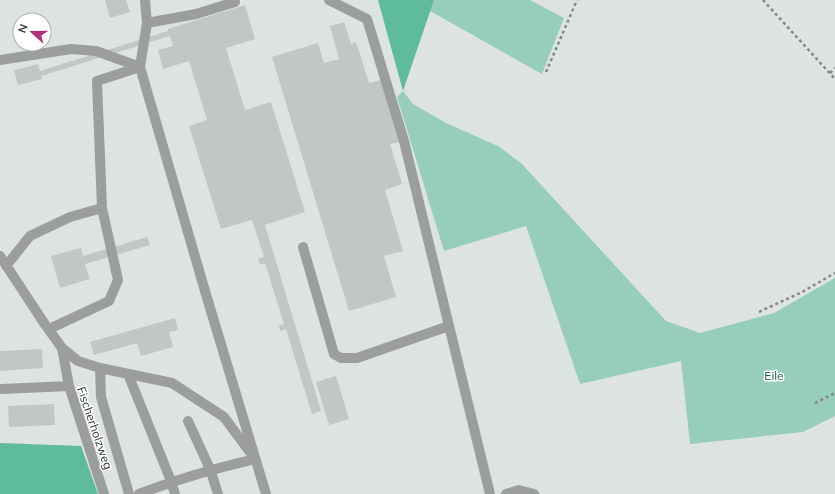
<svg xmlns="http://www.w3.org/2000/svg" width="835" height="494" viewBox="0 0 835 494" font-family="Mulish,sans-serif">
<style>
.green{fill:#97ceb9}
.forest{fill:#5ebb9d}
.building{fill:#c0c7c4}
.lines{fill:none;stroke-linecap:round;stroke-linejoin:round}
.path{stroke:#838785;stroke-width:2.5;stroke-dasharray:3 3;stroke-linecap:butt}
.minor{stroke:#9b9e9d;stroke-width:10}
.labels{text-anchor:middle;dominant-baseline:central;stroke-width:3;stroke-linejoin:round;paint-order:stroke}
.park-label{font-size:12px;fill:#145f4a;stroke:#fff}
.street-label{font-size:12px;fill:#333634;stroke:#fff}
</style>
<rect width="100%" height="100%" fill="#dde3e1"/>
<!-- green -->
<path class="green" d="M434,0H530L564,18L542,74L430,11Z
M403,91L413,104L446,123L498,146L521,163L666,321L700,333L774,313L835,278V416L803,432L690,444L681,361L580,384L526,226L444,251L397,97Z"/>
<!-- forest -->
<path class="forest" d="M378,0H434L403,91Z
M0,443L81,446L98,494H0Z"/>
<!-- building -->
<path class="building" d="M105,0H126L130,12L110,18Z
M245,5L255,39L226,48L245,110L271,102L305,212L265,225L321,411L312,414L286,329L280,331L279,326L284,324L265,263L260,265L258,259L264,257L252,220L221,229L189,126L207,120L189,61L163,69L158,50L173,46L170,36L41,76L42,79L18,85L14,70L38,64L40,71L168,31V29Z
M344,22L351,44L356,42L369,83L381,80L400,142L390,144L402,184L385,190L403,251L384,256L396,297L349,311L272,57L318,43L324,63L339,59L330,26Z
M147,237L150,245L85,264L90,279L60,288L51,256L81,248L83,256Z
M175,318L178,330L169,332L173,347L141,356L137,343L94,355L90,342Z
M42,349L43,368L0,371V351Z
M336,376L349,419L329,425L316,382Z
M54,404L55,425L9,427L8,406Z"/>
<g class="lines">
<!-- path -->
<path class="path" d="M763,0L835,79
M546,72L577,0
M830,73L835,68
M759,312L802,292L835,273
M815,403L835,393"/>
<!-- minor -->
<path class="minor" d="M145,0L147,23L140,67L205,291L266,494
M329,0L367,19L404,141L490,494
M147,23L196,14L235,2
M0,60L71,49L96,51L140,67
M303,247L334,354L341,358H357L449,326
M0,256L44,323L62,348L78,361L100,368L172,383L224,417L255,459C216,468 177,479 139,494
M6,266L30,236L70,217L102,208
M49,329L109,301L118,280L102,208L97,81L140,67
M62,348L69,386
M100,368L101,397L129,494
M128,374L171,481L175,494
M2,389L69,386L104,494
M188,421L210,469L218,494
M506,494L519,490L534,494"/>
</g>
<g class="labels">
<!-- park labels -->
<g class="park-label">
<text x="774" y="375">Eile</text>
</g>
<!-- street labels -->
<g class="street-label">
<text transform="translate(95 428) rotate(71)">Fischerholzweg</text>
</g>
</g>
<!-- north arrow -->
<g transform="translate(32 32) rotate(291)"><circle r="19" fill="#ffffff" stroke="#adafae"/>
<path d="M0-3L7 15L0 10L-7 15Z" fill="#b2307a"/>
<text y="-6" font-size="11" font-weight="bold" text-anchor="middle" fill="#333634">N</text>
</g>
</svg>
